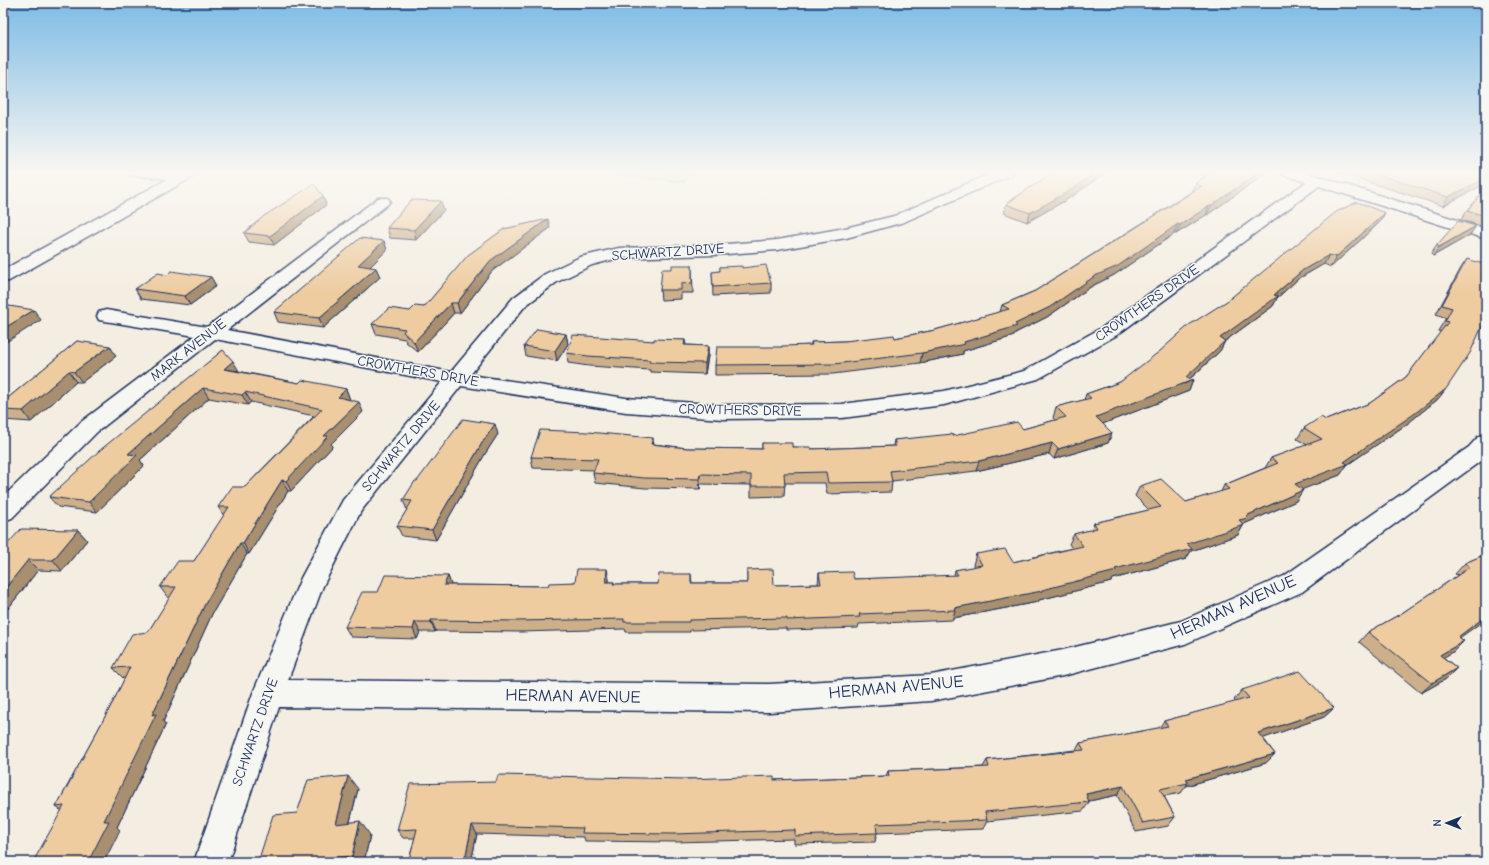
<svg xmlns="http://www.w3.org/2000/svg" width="1489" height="865" viewBox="0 0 1489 865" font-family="'Comic Neue',sans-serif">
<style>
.green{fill:#afe1a2;stroke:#658880}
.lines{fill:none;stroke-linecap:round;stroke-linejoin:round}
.minor-casing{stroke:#1b2f5e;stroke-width:3}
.secondary-casing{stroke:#1b2f5e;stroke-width:3}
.minor{fill:#f6f6f2;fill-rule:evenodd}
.secondary{fill:#f6f6f2;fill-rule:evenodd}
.wall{fill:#cdaf8a;stroke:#1b2f5e}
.shaded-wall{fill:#a78f70;stroke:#1b2f5e}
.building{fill:#eecca0;stroke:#1b2f5e}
.labels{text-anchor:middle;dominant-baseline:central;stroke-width:3;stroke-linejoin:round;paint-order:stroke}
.street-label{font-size:14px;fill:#1b2f5e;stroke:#f6f6f2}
.near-street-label{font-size:17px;fill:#1b2f5e;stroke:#f6f6f2}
</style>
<rect width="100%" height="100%" fill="#f4eee2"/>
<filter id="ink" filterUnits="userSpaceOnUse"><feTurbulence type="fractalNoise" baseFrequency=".025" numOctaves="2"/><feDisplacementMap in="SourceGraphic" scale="8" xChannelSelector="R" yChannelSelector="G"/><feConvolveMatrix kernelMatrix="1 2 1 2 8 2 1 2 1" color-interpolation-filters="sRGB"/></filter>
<g filter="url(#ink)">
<!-- green -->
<path class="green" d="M585,171H692L684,182Z"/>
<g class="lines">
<!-- minor casing -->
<g class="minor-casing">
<path id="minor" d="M127,171H170L187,174L189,177L187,180L182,181L134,175L129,174Z
M996,171H1015L1013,174L904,222L846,238L777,250L714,255L619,258L592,265L557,282L525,306L470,375L626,398L723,405L842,404L944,391L1024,371L1103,327L1306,182L1282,174L1280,171H1302L1486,229V239L1319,186L1117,335L1038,379L944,405L842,418L723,419L626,412L461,386L361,511L323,586L288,680L769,684L931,675L1063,650L1181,621L1284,576L1469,447L1478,437L1486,434V457L1302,592L1185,644L1063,676L931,701L769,712L279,707L228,862H194L253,693L301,578L343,500L442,382L215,339L97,432L12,518L3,521V497L81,422L195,336L99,320L97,316L99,312L106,310L207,327L378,198H388L390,201L388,204L227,330L451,372L513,298L545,274L580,257L619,248L714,245L777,240L845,228L894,216Z"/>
</g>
<!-- secondary casing -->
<g class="secondary-casing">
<path id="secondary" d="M182,171H200L198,174L9,281L3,282V270Z"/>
</g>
<!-- minor -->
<use href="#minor" class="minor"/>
<!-- secondary -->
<use href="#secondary" class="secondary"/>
</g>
<!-- wall -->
<path class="wall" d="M1055,171H1108L1068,199L1027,222L1004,213L1006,204Z
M1199,171H1269L1207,215H1206L1176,234H1174L1114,275L1092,286L1047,317L1015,333L1014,336L963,351V354L920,363L833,374L715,375V365L782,347L811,345V342L845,341L895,338L935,330L1000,312L1002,305L1035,291L1191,192L1195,184L1205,176L1198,174Z
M1334,171H1483L1486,176V179L1481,186L1443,206Z
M323,196L326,205L274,245L249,242L244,233Z
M1486,197V226L1485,227L1461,220L1467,211Z
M444,210L416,240L390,238L387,228Z
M1380,222L1331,267L1324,264L1298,279L1277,298L1273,306L1225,341L1220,351L1190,379L1193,380L1189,391L1102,424L1112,433L1108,443L1054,459L1049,454L976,471L892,481L891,492L827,494L825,483H785L784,496L751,497V485L700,484V489L645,488L595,483L593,473L594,470L533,468L531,457L654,444L687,448L762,449V443L811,449L893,446L894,440L953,436L1023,429L1055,420L1053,418L1056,407L1084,400L1086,394L1120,382Z
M550,228L492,271L460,313H454L418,352L406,342L405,339L376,334L372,324L410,311L424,307Z
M1470,235L1433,256L1431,254L1437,245Z
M384,241L387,250L370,267L376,268L380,277L323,328L278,322L274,312Z
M1467,259L1438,399L1407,424L1347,465L1340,475L1302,489L1296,501L1244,524L1238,535L1191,551L1186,559L1113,579L1111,582L1039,600L1038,602L953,618L952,620L859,624L858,628L786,630V628L690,630V632H626L625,629L521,632L436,631L435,632H420L417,639L351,637L345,627L378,592L448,576L451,585L548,586L575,582L609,579V582H614V584H658L691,574L692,583H747V570L774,585L818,584L819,573L854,579L954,576L955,570L974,567L973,565L976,554L1013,562L1072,548L1069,544L1074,534L1091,530L1094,523L1149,510L1135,496L1140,486L1186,502L1221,492L1224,485L1265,468L1271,458L1307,445L1297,439L1304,428L1326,420L1370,403L1406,377L1441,332L1438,331L1446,318L1436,314L1461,268Z
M692,265L693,293H681V299L661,300L660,290L672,269Z
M720,267L742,268L771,283V293L713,296L712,272L720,271Z
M167,275L211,277L216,286L190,305L141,299L135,289Z
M566,334L568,344L557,361L526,356L524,346Z
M685,340L686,345L708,346V356L705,374L650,372V370L589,366L568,363L567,353L654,341Z
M77,341L116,356L82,382H76L31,422L3,420V402Z
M223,350L238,371L299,383L346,389L350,400L363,412L331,444L332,447L291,491H288L249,554H247L212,614L163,722L166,724L117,827L120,830L62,811L56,807L113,702L125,678H123L113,668L148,632L170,598H168L160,587L194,561L224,516L218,507L245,487L314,416L251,402L248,405L209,398L140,460L144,466L97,512L58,507L49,497Z
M498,434L485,454L436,540L402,536L397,526L407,510L403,500L417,481Z
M78,530L87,540L62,571L38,570L3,615V549Z
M1486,554L1460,638L1464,641L1453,652L1443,657L1457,668L1446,679L1421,693L1359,642L1368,632L1402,613L1458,575L1455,574L1465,563Z
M1242,690L1334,708L1324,717L1263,738L1275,754L1266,763L1186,786L1181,793L1164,796L1175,817L1168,826L1136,832L1117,795L1089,801V802L1083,811L987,821L983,829L877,833L875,842L794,844V839L675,842L585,841L584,837L477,834L471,862H410L409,860L415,838H403L397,830L687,779L774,780L886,776L888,771L983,767L987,760L1076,750L1080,743L1159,728L1164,721L1236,702L1234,700Z
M358,789L350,822L370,835L364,862H258L297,813Z"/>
<!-- shaded-wall -->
<path class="shaded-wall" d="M1098,171H1108L1068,199L1027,222L1030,213Z
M1261,171H1269L1207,215L1211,206Z
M1486,178V179L1481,186L1443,206L1448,197Z
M323,196L326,205L274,245L270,236Z
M441,201L444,210L416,240L414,230Z
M1209,206L1206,215L1176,234L1180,225Z
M1385,213L1380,222L1331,267L1336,257Z
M548,219L550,228L492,271L460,313L457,303L490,261Z
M1178,224L1174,234L1114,275L1092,286L1047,317L1015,333L1014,336L963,351V354L920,363L922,353L964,342L1015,324L1095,276Z
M1476,226L1470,235L1433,256L1439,247Z
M384,241L387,250L362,275L358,265Z
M1329,255L1324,264L1298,279L1277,298L1273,306L1225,341L1220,351L1184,384L1193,380L1189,391L1092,428L1096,417L1186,377L1220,338L1274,295L1303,270Z
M376,268L380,277L323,328L319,318Z
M211,277L216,286L190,305L185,296Z
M451,303L454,313L418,352L414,342Z
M34,310L41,320L3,344V329Z
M566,334L568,344L557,361L555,351Z
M110,346L116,356L82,382L74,372Z
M708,346V356L705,374V363Z
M233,361L239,371L224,369Z
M69,371L76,382L31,422L23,411Z
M203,388L209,398L140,460L144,466L97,512L89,502L128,454Z
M346,389L350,400L338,397Z
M1446,389L1438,399L1407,424L1347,465L1340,475L1288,495L1295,484L1344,462Z
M245,392L251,402L248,405L242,395Z
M359,402L363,412L331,444L332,447L291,491L286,481L324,436Z
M495,424L498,434L485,454L436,540L432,530L482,443Z
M3,430L7,435L3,439Z
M1112,433L1108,443L1054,459L1058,449Z
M653,438L654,448L651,444Z
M1052,443L1049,454L976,471L979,461Z
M700,474V489L699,479Z
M282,480L288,491L249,554L243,543Z
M1303,490L1296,501L1244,524L1238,535L1191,551L1186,559L1113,579L1111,582L1039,600L1038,602L953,618L955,610L954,608L1042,590L1115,569L1239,520L1246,516Z
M78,530L87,540L62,571L53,560Z
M240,543L247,554L212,614L163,722L166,724L117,827L120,830L104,862H88L104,821L152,715L205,604Z
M28,560L38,570L3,615V591Z
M607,569L609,579L608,593L606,582Z
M448,576L452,587L444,585Z
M1486,616V619L1447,647L1458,637Z
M431,620L436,631L435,632L431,622Z
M415,622L420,632L417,639L413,629Z
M1464,641L1453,652L1430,665L1440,655Z
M1457,668L1446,679L1421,693L1432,683Z
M1334,708L1324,717L1250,743L1258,733Z
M1275,754L1266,763L1186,786L1188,783L1186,779Z
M348,776L358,789L346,837L336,824Z
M1123,786L1117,795L1080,803L1086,794Z
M360,821L370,835L364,862H357L352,856Z
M472,825L477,834L471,862H466L465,859Z
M326,858L329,862H325Z"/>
<!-- building -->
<path class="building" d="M1055,171H1098L1071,190L1030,213L1006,204Z
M1213,171H1261L1211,206H1209L1180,225L1178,224L1118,266L1095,276L1050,307L1015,324L1017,326L964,342L965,344L922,353L834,364L715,365L717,347H782V346L812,345L811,342L845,341L894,335L895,338L935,330L1009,309L1002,305L1035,291L1202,186L1195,184Z
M1366,171H1483L1486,176V178L1448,197Z
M314,184L323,196L270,236L244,233L264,216Z
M1480,195L1486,197V216L1467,211Z
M411,200L441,201L414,230L387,228Z
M1357,202L1385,213L1336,257L1329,255L1303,270L1274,295L1278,296L1220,338L1225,341L1186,377L1193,380L1096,417L1112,433L1058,449L1052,443L979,461L890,471L892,482L828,483L826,472L784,473L785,486H751V475L700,474L699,479L644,478L593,473L598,459L531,457L540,430L588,432L653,438L651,444L687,448L762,449V443H792V447H811V449L896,446L894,440L952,434L953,436L1017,422L1023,429L1066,417L1056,407L1091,398L1086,394L1120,382L1160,351L1189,325L1227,301L1336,212Z
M548,219L490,261L457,303H451L414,342L403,332L405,329L372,324L389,308L410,311L415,306L424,307L468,255L504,229Z
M1458,221L1476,226L1439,247L1437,245Z
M360,238L384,241L358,265L376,268L319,318L274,312Z
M1467,259L1486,265V308L1484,312H1486V318L1470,353L1446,389L1414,414L1344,462L1348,464L1295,484L1303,490L1246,516L1248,518L1239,520L1244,525L1187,544L1192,549L1115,569L1116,571L1042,590V591L954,608L955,610L859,614L860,617L787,620V618L689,620V622H624V619L517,621L431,620V622H415L413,629L345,627L362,592H378L385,575L448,576L444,585L548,586L549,583L575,582L577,569H607L606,582H614L613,584H658L659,574H691V583H747V570L773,569L774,585L821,584L819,573L852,572L854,579L958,575L955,570L982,565L976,554L1005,549L1013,562L1083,546L1074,534L1097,528L1094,523L1161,507L1140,486L1161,479L1186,502L1229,489L1224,485L1278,463L1271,458L1322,439L1304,428L1321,417L1326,420L1370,403L1406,377L1448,322L1445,321L1452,308L1442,305Z
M672,265H692V283L681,284V290H660L662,269H672Z
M766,265L771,283L713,287L712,272L720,271V267L742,266V268Z
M171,271L211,277L185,296L135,289L158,273L167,275Z
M3,305L34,310L3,329Z
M537,329L566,334L555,351L524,346Z
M573,335L654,341V339L685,340L684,345L708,346L705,363L649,362L650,360L588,356L567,353Z
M77,341L110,346L74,372L69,371L23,411L3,410V402Z
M223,350L233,361L224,369L299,383L302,380L346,389L338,397L359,402L324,436H328L286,481L282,480L243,543H240L205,604L152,715L156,714L104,821H109L88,862H33L64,806L56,807L113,702L130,667L113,668L132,634L148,632L176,587H160L178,561H194L229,507H218L232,487H245L322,409L245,392L242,395L203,388L128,454L137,455L89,502L49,497L99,451Z
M463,419L495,424L482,443L432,530L397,526L412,501L403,500L415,481H417Z
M21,529L78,530L53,560H28L3,591V549Z
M1486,554V616L1458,637L1464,641L1440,655L1457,668L1432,683L1368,632L1402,613L1470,567L1465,563Z
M1300,671L1334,708L1258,733L1275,754L1186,779L1188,783L1160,789L1175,817L1143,823L1123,786L1086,794L1089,802L985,812L987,820L876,824L877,833L795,836V830L674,834L582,833L583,828L472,825L465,859L409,860L417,829L397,830L410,784L496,782L498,775L687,779L774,776V780L889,776L888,771L989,767L987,760L1084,750L1080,743L1168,726L1164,721L1249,698L1242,690Z
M348,776L336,824L360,821L352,856L326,858L325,862H271L272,861L258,862L273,815L297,813L308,780Z"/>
</g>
<!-- sky -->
<linearGradient id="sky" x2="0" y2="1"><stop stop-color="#7ebce5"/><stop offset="0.59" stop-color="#faf7f2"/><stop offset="1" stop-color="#faf7f2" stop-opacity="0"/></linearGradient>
<rect width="1489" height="292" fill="url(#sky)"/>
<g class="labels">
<!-- street labels -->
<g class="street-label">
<text transform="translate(668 252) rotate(-4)">SCHWARTZ DRIVE</text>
<text transform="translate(1147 303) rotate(-35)">CROWTHERS DRIVE</text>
<text transform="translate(188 350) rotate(-38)">MARK AVENUE</text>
<text transform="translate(418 371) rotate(10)">CROWTHERS DRIVE</text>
<text transform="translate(740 410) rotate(1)">CROWTHERS DRIVE</text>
<text transform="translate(401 446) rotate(-50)">SCHWARTZ DRIVE</text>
<text transform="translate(255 732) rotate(-71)">SCHWARTZ DRIVE</text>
</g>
<!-- near-street labels -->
<g class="near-street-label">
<text transform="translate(1233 607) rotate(-24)">HERMAN AVENUE</text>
<text transform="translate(896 687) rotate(-5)">HERMAN AVENUE</text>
<text transform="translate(573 696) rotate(1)">HERMAN AVENUE</text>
</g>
</g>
<!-- margin -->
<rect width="1489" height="865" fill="none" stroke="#f6f6f2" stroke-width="16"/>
<rect x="8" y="8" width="1473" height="849" fill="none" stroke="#1b2f5e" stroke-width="1.5" filter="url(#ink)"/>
<!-- north arrow -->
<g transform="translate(1447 823) rotate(270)" stroke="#f6f6f2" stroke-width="3" paint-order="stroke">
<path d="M0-3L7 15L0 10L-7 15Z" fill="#1b2f5e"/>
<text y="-6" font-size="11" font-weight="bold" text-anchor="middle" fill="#1b2f5e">N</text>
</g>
</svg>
